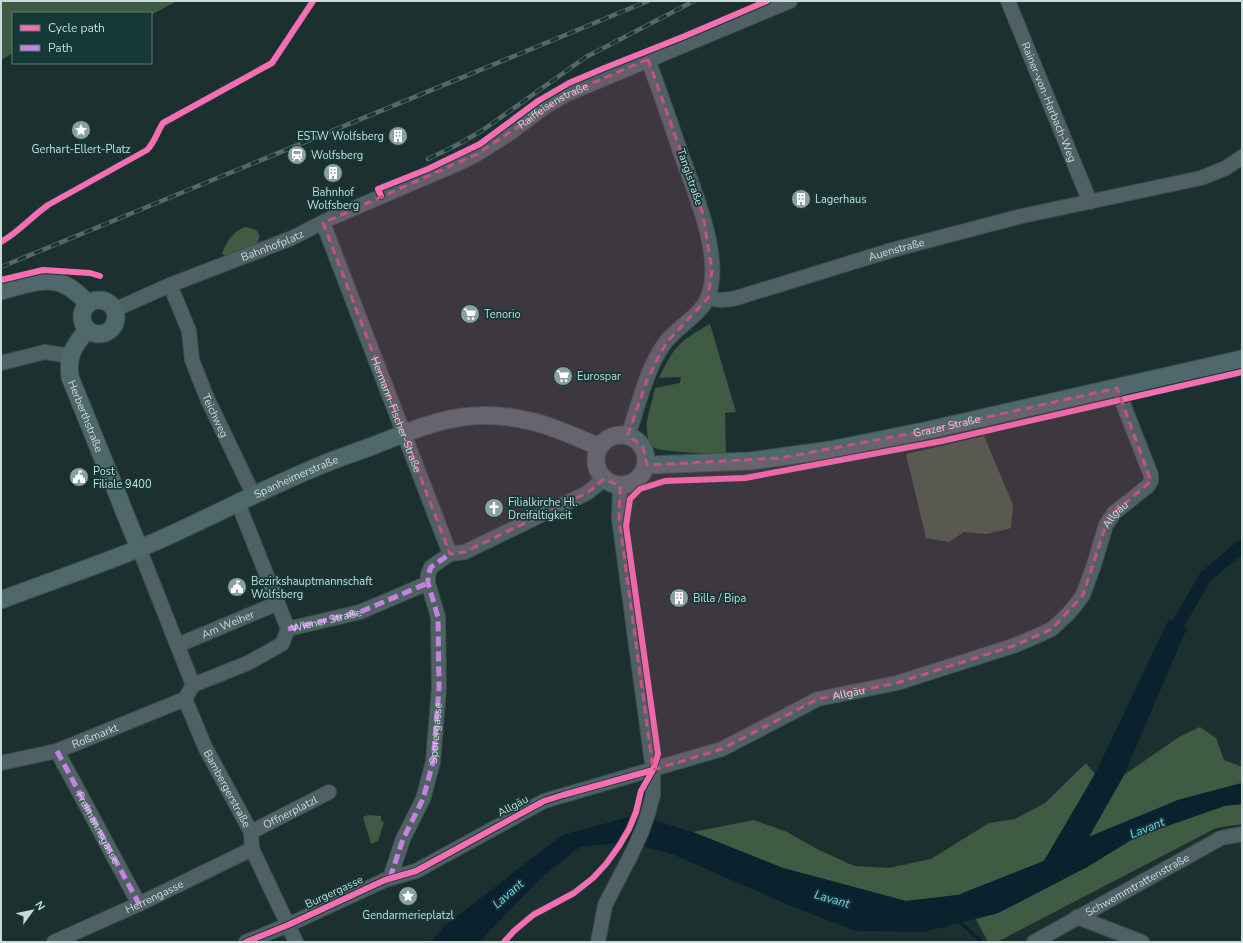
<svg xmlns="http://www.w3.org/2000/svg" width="1243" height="943" viewBox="0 0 1243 943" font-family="'Nunito Sans',sans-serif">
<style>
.green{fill:#3f5b43}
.water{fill:#09222e}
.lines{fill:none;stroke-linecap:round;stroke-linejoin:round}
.stream{stroke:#09222e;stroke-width:3.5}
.canal{stroke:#09222e;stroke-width:13}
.minor-casing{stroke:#3d4e4c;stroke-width:16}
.major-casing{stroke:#3d4e4c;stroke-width:19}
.minor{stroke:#4f6165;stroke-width:14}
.major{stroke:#4f686b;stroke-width:17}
.rail-casing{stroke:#586869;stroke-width:4.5}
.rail{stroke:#143937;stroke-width:3;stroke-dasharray:9;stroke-linecap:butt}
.quiet{stroke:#c483df;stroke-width:5;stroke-dasharray:10 5;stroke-linecap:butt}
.cycleway-casing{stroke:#143937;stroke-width:8}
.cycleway{stroke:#f96db3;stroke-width:6}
.marked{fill:#c45381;fill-opacity:0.2;stroke:#c45381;stroke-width:3;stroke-dasharray:8 5;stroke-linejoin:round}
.labels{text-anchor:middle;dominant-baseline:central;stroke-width:3.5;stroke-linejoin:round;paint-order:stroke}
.street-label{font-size:11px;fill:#c8dcda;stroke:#143937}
.poi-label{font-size:11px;fill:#c8dcda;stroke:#143937;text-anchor:start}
.water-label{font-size:12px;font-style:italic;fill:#7dcbf6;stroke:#143937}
</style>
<rect width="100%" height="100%" fill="#1c312f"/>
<!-- green -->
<path class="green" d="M1,1H177L151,15V13H13V53L1,60Z
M247,227L256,230C261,235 260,240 255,245L227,256L222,254C225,243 236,228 247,227Z
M710,324L736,412L725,413L726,454C713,453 661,453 653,447C647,442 646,428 647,421C649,410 653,399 655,388L680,383L681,377L659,378C674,346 680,341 710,324Z
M984,436L1013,505L1011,528L987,534L964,532L949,542L926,538L906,454Z
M1200,727L1216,738L1224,760L1240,766H1242V783L1178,800L1088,837L1124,775L1179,737Z
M1086,763L1095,774L1044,861L958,895L906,901L783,868L693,832L754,820L787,832L817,849L854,866L889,868L931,859L989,823L1015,819L1045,803Z
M1242,804V824L1216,828L997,942H988L976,919L998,913L1087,867L1136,837L1224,806Z
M368,815L381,816V821L384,822L378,841L371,844L363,817Z"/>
<!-- water -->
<path class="water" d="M1169,619L1187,628L1124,775L1089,837L1178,800L1242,783V804L1224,806L1136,837L1087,867L998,913L924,932L856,931L793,907L672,854L627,842L580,847L543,876L479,942H427L431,941L447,924L562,835L637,815L693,832L783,868L906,901L958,895L1044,861L1095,774Z"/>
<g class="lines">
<!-- stream -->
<path class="stream" d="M958,920L982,942"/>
<!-- canal -->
<path class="canal" d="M1171,640L1178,624L1206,576L1242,546"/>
<!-- minor casing -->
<g class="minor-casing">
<g id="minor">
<path id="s1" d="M1008,1L1090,202"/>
<path id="s2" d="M323,223L450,554"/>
<path id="s3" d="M170,285L189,331L192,360L207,398L254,496"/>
<path id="s4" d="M708,298L719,300L733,299L892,250L1022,216L1201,178L1226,168L1242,157"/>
<path id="s5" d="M114,310L170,285L292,238L331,218L457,164L477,154L510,133L546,106L567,94L790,1"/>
<path d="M1,363L45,352L70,356"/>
<path d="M628,435C639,405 646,369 665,343C677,327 701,315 708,297C724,258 693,188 680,151C670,120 659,90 648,59"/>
<path d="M238,503L288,629"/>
<path d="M139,548L193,685L185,699"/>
<path id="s6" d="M288,629L360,612L428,583"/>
<path id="s7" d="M178,645L278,603"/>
<path d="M193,685L248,663L282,644L288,629"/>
<path id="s8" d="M185,699L205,747L251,832L252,849L296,942"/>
<path id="s9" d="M57,751L139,904"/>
<path id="s10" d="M1,763L57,751L185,699"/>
<path id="s11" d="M251,832L329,792"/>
<path id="s12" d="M390,878L403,839L423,799L433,762L439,688L438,617L428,583V575L431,567L450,554L465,552L587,493L604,479"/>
<path d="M1077,917L1142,942"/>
<path id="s13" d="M54,942L139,904L252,849"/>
<path id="s14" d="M246,942L288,925L385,880L416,871L544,801L722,749L818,699L897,683L1013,646L1037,636L1052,629L1067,615L1075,606L1083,595L1094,565L1106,525L1114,513L1148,486L1151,481V475L1117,388"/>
<path d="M598,942L605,905L631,855L642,831L648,813L653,795V770L619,519L620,486"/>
<path id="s15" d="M1034,942L1221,838L1242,834"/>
</g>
</g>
<!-- major casing -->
<g class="major-casing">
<g id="major">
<path d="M1,291C39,281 59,270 88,304"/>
<circle cx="99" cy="317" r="17"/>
<path id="s16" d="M87,330C74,346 67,355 70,377L139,548"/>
<circle cx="621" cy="460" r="25"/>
<path id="s17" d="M647,465L750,461L830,450L929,430L1242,359"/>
<path id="s18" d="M1,600C53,580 106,563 157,541C209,518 259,491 312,469C332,460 354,453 375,445C403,434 433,421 463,417C514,410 555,427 599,447"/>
</g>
</g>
<!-- minor -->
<use href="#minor" class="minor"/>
<!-- major -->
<use href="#major" class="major"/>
<!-- rail casing -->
<g class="rail-casing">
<path id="rail" d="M428,159L457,145L483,130L586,57L694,1
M1,267L648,1"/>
</g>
<!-- rail -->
<use href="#rail" class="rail"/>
<!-- quiet -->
<path class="quiet" d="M288,629L360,612L428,583
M57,751L139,904
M390,878L403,839L423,799L433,762L439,688L438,617L428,583V575L431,567L450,554"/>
<!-- cycleway casing -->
<g class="cycleway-casing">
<path id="cycleway" d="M381,196L378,189L428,169L480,144L538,101L569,83L602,69L685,36L767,1
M1,242C19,232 31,217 48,205L147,150C155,142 157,132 163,123L272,63L313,1
M1,280L43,270L90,273L100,276
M246,942L288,925L385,880L416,871L544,801L563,795L653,770
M504,942L514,931L533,915L574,893L593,878L606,864L619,846L629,829L636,812L641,791L653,770L658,754L626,526L630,499L640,489L665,481L745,478L942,441L1242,372"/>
</g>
<!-- cycleway -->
<use href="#cycleway" class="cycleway"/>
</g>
<!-- marked area -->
<path class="marked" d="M648,59L703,214L712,271L708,298L666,343L647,380L628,435L643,447L647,465L781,458L929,430L1117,388L1151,481L1114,513L1106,525L1083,595L1052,629L1013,646L897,683L818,699L722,749L653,770L619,519L620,486L604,479L587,493L465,552L450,554L323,223L477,154L567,94Z"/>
<!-- icons -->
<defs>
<g id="sight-disc" transform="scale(1)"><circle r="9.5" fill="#8ca09e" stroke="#143937"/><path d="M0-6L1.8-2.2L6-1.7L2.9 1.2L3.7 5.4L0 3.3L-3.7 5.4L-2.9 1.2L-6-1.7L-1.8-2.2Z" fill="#fff"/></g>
<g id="building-disc" transform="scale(1)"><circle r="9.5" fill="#8ca09e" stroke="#143937"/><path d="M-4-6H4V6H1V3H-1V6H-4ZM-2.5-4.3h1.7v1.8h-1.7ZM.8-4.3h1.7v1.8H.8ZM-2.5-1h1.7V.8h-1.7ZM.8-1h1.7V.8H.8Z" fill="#fff"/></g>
<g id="station-disc" transform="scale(1)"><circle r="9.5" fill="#8ca09e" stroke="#143937"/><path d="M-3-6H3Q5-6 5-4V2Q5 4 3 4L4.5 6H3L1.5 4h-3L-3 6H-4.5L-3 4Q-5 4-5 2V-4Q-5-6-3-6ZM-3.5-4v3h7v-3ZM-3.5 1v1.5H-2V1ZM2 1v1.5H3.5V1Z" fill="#fff"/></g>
<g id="supermarket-disc" transform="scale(1)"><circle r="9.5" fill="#8ca09e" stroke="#143937"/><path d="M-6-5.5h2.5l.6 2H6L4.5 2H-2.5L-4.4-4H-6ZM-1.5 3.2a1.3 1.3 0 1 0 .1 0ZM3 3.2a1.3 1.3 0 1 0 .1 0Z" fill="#fff"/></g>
<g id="civic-disc" transform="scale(1)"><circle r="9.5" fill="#8ca09e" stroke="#143937"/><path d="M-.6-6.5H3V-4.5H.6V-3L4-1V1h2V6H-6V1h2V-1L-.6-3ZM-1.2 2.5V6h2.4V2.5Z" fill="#fff"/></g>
<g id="church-disc" transform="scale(1)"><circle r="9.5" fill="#8ca09e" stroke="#143937"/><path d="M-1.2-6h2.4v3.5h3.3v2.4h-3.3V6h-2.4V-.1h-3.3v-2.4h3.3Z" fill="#fff"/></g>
</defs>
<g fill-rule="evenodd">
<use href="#sight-disc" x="81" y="130"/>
<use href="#building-disc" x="398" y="136"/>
<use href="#station-disc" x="297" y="155"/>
<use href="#building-disc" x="333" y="173"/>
<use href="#building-disc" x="801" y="199"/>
<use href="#supermarket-disc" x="470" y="314"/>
<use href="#supermarket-disc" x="563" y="376"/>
<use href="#civic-disc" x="79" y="477"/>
<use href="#church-disc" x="494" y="508"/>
<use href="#civic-disc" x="237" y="587"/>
<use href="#building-disc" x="679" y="598"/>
<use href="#sight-disc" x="408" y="896"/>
</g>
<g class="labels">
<!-- street labels -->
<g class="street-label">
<text stroke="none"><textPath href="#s1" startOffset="109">Rainer-von-Harbach-Weg</textPath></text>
<text stroke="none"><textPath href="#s5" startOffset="486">Raiffeisenstraße</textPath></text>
<text transform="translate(690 177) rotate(71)">Tanglstraße</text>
<text stroke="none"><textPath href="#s5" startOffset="171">Bahnhofplatz</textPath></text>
<text stroke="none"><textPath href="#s4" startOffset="196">Auenstraße</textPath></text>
<text stroke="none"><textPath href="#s2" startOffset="205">Hermann-Fischer-Straße</textPath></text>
<text stroke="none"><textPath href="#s16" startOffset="94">Herberthstraße</textPath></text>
<text stroke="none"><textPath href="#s3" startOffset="139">Teichweg</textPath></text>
<text stroke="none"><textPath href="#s17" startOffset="303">Grazer Straße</textPath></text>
<text stroke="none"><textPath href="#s18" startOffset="320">Spanheimerstraße</textPath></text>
<text stroke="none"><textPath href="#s14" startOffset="1003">Allgäu</textPath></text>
<text stroke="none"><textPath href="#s6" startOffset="39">Wiener Straße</textPath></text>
<text stroke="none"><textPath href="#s7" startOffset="54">Am Weiher</textPath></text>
<text stroke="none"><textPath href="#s14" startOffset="655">Allgäu</textPath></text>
<text stroke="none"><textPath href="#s12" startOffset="153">Sporergasse</textPath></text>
<text stroke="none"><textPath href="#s10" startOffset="98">Roßmarkt</textPath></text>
<text stroke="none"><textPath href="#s8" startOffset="99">Bambergerstraße</textPath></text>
<text transform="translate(513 806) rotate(-28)">Allgäu</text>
<text stroke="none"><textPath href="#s11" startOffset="44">Offnerplatzl</textPath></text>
<text stroke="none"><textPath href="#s9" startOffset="87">Freimannsgasse</textPath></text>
<text stroke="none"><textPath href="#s15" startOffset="118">Schwemmtrattenstraße</textPath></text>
<text transform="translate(334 892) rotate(-25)">Burgergasse</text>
<text stroke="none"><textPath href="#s13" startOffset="110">Herrengasse</textPath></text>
</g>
<!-- poi labels -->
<g class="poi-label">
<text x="384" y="136" text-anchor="end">ESTW Wolfsberg</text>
<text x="81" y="149" text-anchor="middle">Gerhart-Ellert-Platz</text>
<text x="311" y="155">Wolfsberg</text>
<text x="333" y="192" text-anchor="middle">Bahnhof<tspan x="333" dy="13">Wolfsberg</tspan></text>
<text x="815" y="199">Lagerhaus</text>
<text x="484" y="314">Tenorio</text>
<text x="577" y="376">Eurospar</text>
<text x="93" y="471">Post<tspan x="93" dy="13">Filiale 9400</tspan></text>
<text x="508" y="502">Filialkirche Hl.<tspan x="508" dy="13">Dreifaltigkeit</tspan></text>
<text x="251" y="581">Bezirkshauptmannschaft<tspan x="251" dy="13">Wolfsberg</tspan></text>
<text x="693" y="598">Billa / Bipa</text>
<text x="408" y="915" text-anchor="middle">Gendarmerieplatzl</text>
</g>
<!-- water labels -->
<g class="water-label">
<text transform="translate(1147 828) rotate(-22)">Lavant</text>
<text transform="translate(508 894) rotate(-41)">Lavant</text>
<text transform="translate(832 899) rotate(16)">Lavant</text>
</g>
</g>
<!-- border -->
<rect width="1243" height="943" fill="none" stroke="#c8dcda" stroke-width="4"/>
<!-- legend -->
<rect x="12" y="12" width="140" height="52" fill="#143937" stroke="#5c7a78"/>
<rect x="20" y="25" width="20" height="6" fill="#f96db3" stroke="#5c7a78"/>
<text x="48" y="32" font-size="12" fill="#c8dcda">Cycle path</text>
<rect x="20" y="45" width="20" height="6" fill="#c483df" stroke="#5c7a78"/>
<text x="48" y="52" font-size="12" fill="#c8dcda">Path</text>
<!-- north arrow -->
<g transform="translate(32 911) rotate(57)" stroke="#143937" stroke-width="3" paint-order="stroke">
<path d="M0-3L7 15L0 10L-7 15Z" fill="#c8dcda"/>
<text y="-6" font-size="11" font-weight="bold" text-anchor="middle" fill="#c8dcda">N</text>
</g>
</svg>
